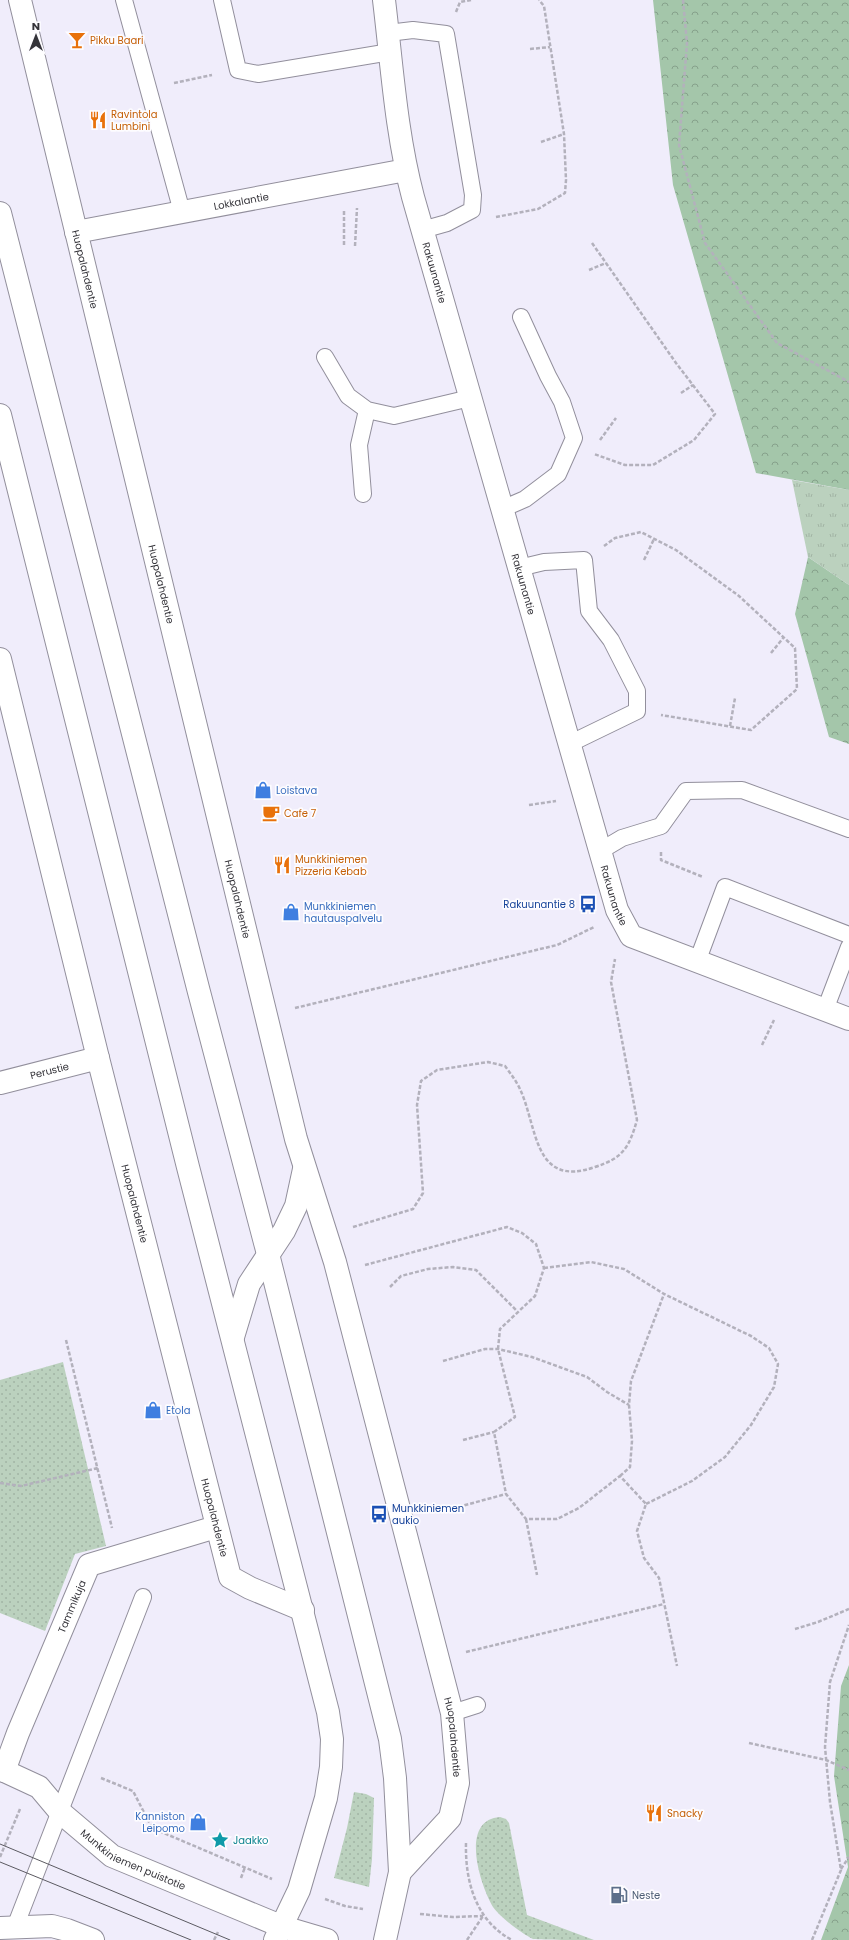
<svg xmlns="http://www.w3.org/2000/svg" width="849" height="1940" viewBox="0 0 849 1940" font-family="Poppins,sans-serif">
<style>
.grass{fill:url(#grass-dots)}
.forest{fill:url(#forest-crowns)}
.park{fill:url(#park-tufts)}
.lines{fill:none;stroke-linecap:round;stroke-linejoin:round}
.lane-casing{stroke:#928f9c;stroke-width:18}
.street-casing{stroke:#928f9c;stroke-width:24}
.secondary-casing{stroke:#928f9c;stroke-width:24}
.primary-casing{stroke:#928f9c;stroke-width:24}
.path{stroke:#b3b1bc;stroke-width:2.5;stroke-dasharray:4 2;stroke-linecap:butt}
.lane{stroke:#fff;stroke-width:16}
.street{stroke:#fff;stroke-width:22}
.secondary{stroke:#fff;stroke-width:22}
.primary{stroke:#fff;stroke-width:22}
.tram{stroke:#5b5a61;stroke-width:1}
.labels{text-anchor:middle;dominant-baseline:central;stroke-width:3.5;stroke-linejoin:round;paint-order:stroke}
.food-label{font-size:10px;fill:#c56008;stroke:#fdfcff;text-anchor:start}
.street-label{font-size:10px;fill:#343339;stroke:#fdfcff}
.shop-label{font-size:10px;fill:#366cbe;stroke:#fdfcff;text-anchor:start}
.transit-label{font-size:10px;fill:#164399;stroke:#fdfcff;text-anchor:end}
.culture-label{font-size:10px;fill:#0d838f;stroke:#fdfcff;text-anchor:start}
.service-label{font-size:10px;fill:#4e5e75;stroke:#fdfcff;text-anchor:start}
</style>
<defs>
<pattern id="grass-dots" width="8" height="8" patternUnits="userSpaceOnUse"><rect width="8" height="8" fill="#bbd1be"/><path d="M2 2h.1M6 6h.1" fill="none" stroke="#a1b4a4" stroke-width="1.8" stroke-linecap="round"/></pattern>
<pattern id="forest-crowns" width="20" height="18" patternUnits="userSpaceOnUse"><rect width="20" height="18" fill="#a4c6aa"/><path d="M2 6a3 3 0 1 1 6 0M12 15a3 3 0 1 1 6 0" fill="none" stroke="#86a18b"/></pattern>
<pattern id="park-tufts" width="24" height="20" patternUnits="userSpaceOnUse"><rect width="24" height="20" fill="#bbd1be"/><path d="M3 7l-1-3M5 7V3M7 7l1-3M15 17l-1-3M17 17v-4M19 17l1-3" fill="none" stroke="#a1b4a4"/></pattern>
</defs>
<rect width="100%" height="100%" fill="#f0edfb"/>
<!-- grass -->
<path class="grass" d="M63,1362L106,1546L75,1554L45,1631L0,1613V1380Z
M354,1792L366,1794L374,1798L372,1859L369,1887L334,1878L347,1828Z
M500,1817L506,1819L509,1823L527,1915L594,1940C581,1940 542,1940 533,1939C522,1934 500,1917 493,1907C480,1885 459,1820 500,1817Z"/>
<!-- forest -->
<path class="forest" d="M653,0H849V490L756,473L673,185Z
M808,557L849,585V744L829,737L795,614Z
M849,1665V1940H821L848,1867L834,1776L841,1686Z"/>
<!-- park -->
<path class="park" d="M792,480L849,490V585L808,557Z"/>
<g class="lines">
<!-- lane casing -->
<g class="lane-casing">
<path id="lane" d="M124,0L182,212
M222,0L238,70L258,74L390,52
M388,33L413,30L446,34L473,195L472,210L447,223L422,230
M325,357L348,396L367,410L394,416L470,398
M363,494L359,445L367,410
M502,509L525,499L558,474L574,438L562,402L548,376L521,317
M519,568L544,562L584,560L589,611L611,640L637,691V711L569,744
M600,851L622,838L661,826L686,791L742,790L849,829
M697,962L725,887L849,935
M825,1010L849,947
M452,1713L477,1705
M15,1927L143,1597"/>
</g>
<!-- street casing -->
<g class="street-casing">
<g id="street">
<path id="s1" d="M20,0L296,1139L335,1262L452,1713L458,1783L450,1818L400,1872"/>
<path id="s2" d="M384,0C392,66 396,133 413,197L617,910L631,936L849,1019"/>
<path id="s3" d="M76,232L406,170"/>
<path id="s4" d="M0,659L98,1058L230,1577L250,1588L303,1610"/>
<path id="s5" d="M0,1083L98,1058"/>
<path d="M233,1337L249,1284L284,1231L296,1206L304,1169"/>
<path id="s6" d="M4,1771L18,1733L89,1565L216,1527"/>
</g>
</g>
<!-- secondary casing -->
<g class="secondary-casing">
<g id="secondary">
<path id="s7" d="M0,1769L39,1787L60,1812L112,1856L283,1927L327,1940"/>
<path d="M0,1928L52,1926L67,1930L93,1940"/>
</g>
</g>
<!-- primary casing -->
<g class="primary-casing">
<path id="primary" d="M0,213L199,992L268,1254L390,1739L395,1778L400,1872L385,1940
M0,415L188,1167L328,1712L332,1739L331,1767L326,1798L299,1890L275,1940"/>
</g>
<!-- path -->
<path class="path" d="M683,0L687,43L679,145L705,243L777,343L849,382
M456,12L460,2L471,0
M530,49L550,47
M174,83L212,75
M541,142L564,134
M344,211V245
M496,217L538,209L565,193L566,180L564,134L544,6L539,0
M592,243L676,363L715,414L694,440L653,465H625L594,454
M355,246L357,208
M589,270L606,263
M681,393L693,385
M600,440L616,418
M604,546L615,538L641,532L676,550L739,596L795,648L797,689L751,730L661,715
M644,560L654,539
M771,653L784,637
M730,726L735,698
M529,805L556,801
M661,852V860L703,877
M295,1008L557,945L594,927
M762,1045L774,1020
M353,1227L413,1209L423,1193L417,1105L421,1081L437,1070L488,1062L505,1066C510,1073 515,1079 519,1087C538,1125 532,1189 595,1167C623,1158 629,1148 637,1120L611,982L615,959
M365,1265L507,1227L522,1233L536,1244L544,1268L535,1296L500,1329L498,1349L515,1417L494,1432L506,1494L526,1519H557L579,1508L620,1476L646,1504L637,1531L644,1558L659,1578L677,1666
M544,1268L591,1262L624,1269L664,1294L751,1336L769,1348L778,1364L774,1387L751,1425L725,1457L692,1481L646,1504
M390,1287L401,1276L428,1269L453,1267L476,1270L517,1311
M66,1340L112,1528
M443,1361L485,1349H498L532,1357L587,1377L607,1392L629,1405
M463,1440L494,1432
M620,1476L630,1467L632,1441L629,1405L631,1381L664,1294
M0,1483L21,1486L98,1468
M447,1510L506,1494
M526,1519L537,1575
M795,1629L818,1622L849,1609
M466,1652L664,1604
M749,1743L826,1760L849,1770
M101,1778L133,1791L152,1828L272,1879
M466,1843C465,1882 476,1921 512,1940
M0,1857L20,1809
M841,1869L849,1857
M241,1878L245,1867
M325,1899L345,1906L363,1909
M420,1914L453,1917L483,1916
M214,1940L218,1932
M467,1940L483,1916
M812,1940L841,1870L830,1802L825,1747L830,1682L849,1625"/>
<!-- lane -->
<use href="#lane" class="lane"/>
<!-- street -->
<use href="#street" class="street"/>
<!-- secondary -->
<use href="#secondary" class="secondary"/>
<!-- primary -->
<use href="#primary" class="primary"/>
<!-- tram -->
<path class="tram" d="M0,1844L230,1940
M0,1862L191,1940"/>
</g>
<!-- icons -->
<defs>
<g id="bar-bare" transform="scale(1.38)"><path d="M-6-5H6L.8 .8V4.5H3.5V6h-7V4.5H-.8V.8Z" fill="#e8710a" stroke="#fdfcff" stroke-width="2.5" paint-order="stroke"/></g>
<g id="restaurant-bare" transform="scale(1.38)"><path d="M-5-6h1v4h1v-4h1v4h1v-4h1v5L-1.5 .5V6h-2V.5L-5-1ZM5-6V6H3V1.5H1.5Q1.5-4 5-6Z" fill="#e8710a" stroke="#fdfcff" stroke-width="2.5" paint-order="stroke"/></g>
<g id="shop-bare" transform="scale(1.38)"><path d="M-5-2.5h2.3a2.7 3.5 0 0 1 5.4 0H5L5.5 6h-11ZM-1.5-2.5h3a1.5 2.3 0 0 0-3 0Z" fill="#3f7fe0" stroke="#fdfcff" stroke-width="2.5" paint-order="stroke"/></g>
<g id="cafe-bare" transform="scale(1.38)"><path d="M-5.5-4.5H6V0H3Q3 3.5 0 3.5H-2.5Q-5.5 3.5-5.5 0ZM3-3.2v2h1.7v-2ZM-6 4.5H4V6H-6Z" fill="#e8710a" stroke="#fdfcff" stroke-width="2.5" paint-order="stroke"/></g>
<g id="bus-bare" transform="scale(1.38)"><path d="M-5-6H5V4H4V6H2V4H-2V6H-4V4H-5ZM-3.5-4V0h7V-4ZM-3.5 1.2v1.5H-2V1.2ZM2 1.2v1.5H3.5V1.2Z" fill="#1a4fb4" stroke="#fdfcff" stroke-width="2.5" paint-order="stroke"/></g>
<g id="sight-bare" transform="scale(1.38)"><path d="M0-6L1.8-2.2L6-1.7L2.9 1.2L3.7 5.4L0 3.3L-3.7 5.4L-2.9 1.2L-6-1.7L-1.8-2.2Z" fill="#0f9aa8" stroke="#fdfcff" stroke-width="2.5" paint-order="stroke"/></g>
<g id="fuel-bare" transform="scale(1.38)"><path d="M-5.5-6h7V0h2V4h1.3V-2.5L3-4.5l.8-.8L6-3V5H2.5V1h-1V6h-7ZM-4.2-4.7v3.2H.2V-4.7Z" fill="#5c6f8a" stroke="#fdfcff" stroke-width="2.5" paint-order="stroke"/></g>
</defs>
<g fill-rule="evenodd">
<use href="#bar-bare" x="77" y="40"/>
<use href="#restaurant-bare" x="98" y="120"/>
<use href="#shop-bare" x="263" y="790"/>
<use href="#cafe-bare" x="271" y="813"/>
<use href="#restaurant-bare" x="282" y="865"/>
<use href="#bus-bare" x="588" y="904"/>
<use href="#shop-bare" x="291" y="912"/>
<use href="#shop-bare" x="153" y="1410"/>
<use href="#bus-bare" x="379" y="1514"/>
<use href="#restaurant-bare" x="654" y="1813"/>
<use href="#shop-bare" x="198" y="1822"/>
<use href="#sight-bare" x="220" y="1840"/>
<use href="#fuel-bare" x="619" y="1895"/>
</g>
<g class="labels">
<!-- food labels -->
<g class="food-label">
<text x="90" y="40">Pikku Baari</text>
<text x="111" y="114">Ravintola<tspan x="111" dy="12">Lumbini</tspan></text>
<text x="284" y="813">Cafe 7</text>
<text x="295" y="859">Munkkiniemen<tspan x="295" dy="12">Pizzeria Kebab</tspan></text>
<text x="667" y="1813">Snacky</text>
</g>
<!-- street labels -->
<g class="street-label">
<text stroke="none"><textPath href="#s3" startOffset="168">Lokkalantie</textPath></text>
<text stroke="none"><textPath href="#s1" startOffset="277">Huopalahdentie</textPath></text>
<text stroke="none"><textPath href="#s2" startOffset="278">Rakuunantie</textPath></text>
<text stroke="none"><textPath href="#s1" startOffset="601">Huopalahdentie</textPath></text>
<text stroke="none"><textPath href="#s2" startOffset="602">Rakuunantie</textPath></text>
<text stroke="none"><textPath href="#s2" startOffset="926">Rakuunantie</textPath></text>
<text stroke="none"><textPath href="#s1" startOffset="925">Huopalahdentie</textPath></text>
<text stroke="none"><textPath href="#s5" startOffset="51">Perustie</textPath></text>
<text stroke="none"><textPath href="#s4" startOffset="561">Huopalahdentie</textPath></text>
<text stroke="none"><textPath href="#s4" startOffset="885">Huopalahdentie</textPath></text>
<text stroke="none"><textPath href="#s6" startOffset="178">Tammikuja</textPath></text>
<text stroke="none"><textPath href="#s1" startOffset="1791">Huopalahdentie</textPath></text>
<text stroke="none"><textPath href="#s7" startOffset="164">Munkkiniemen puistotie</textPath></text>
</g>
<!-- shop labels -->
<g class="shop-label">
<text x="276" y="790">Loistava</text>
<text x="304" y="906">Munkkiniemen<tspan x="304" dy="12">hautauspalvelu</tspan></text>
<text x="166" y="1410">Etola</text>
<text x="185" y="1816" text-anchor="end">Kanniston<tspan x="185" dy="12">Leipomo</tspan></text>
</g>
<!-- transit labels -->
<g class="transit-label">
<text x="575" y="904">Rakuunantie 8</text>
<text x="392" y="1508" text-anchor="start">Munkkiniemen<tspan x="392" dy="12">aukio</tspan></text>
</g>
<!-- culture labels -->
<g class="culture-label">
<text x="233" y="1840">Jaakko</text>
</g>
<!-- service labels -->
<g class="service-label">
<text x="632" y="1895">Neste</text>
</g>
</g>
<!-- north arrow -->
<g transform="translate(36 36)" stroke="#fdfcff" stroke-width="3" paint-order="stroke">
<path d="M0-3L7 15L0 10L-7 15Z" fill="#343339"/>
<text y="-6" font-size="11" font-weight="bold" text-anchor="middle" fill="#343339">N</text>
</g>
</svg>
